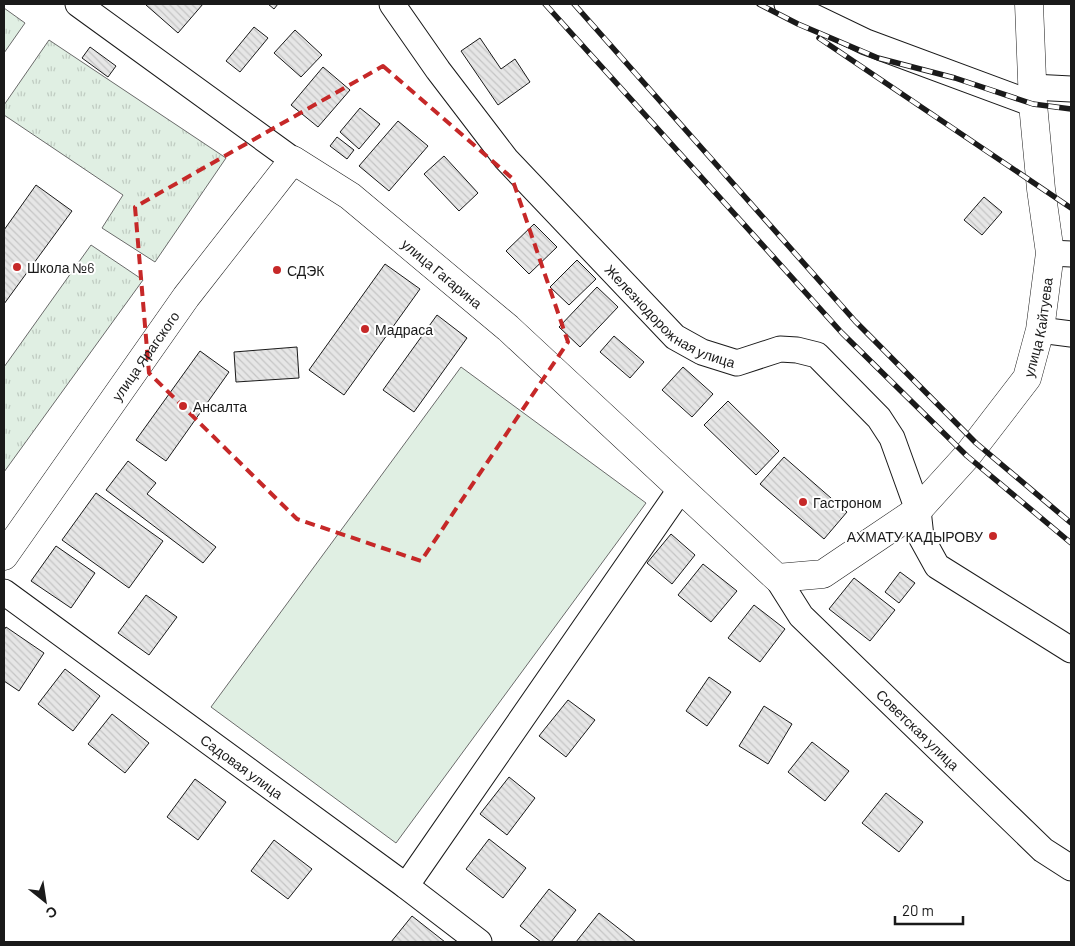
<svg xmlns="http://www.w3.org/2000/svg" width="1075" height="946" viewBox="0 0 1075 946" font-family="Barlow,sans-serif">
<style>
.grass{fill:url(#grass-tufts);stroke:#6a6a6a}
.park{fill:#e0efe3;stroke:#6a6a6a}
.building{fill:url(#building-back-hatch);stroke:#1a1a1a}
.lines{fill:none;stroke-linecap:round;stroke-linejoin:round}
.minor-casing{stroke:#1a1a1a;stroke-width:27}
.major-casing{stroke:#1a1a1a;stroke-width:29}
.minor{stroke:#fff;stroke-width:25}
.major{stroke:#fff;stroke-width:28}
.rail-casing{stroke:#1a1a1a;stroke-width:5.5}
.rail{stroke:#fff;stroke-width:4;stroke-dasharray:11;stroke-linecap:butt}
.marked{fill:none;stroke:#c62828;stroke-width:4;stroke-dasharray:10 6;stroke-linejoin:round}
.poi-dot{fill:#c62828;stroke:#fff;stroke-width:2}
.labels{text-anchor:middle;dominant-baseline:central;stroke-width:4;stroke-linejoin:round;paint-order:stroke}
.poi-label{font-size:14px;fill:#1a1a1a;stroke:#fff;text-anchor:start}
.street-label{font-size:14px;fill:#1a1a1a;stroke:#fff}
</style>
<defs>
<pattern id="grass-tufts" width="24" height="20" patternUnits="userSpaceOnUse" patternTransform="scale(1.25)"><rect width="24" height="20" fill="#e0efe3"/><path d="M3 7l-1-3M5 7V3M7 7l1-3M15 17l-1-3M17 17v-4M19 17l1-3" fill="none" stroke="#c0ccc2"/></pattern>
<pattern id="building-back-hatch" width="6" height="6" patternUnits="userSpaceOnUse" patternTransform="scale(1.25)"><rect width="6" height="6" fill="#e6e6e6"/><path d="M-1 5l2 2M0 0l6 6M5-1l2 2" fill="none" stroke="#c5c5c5"/></pattern>
</defs>
<rect width="100%" height="100%" fill="#fff"/>
<!-- grass -->
<path class="grass" d="M4,8L25,23L4,53Z
M49,40L226,158L155,262L102,228L123,195L4,115V105Z
M91,245L143,280L4,472V367Z"/>
<!-- park -->
<path class="park" d="M461,367L646,503L396,843L211,707Z"/>
<!-- building -->
<path class="building" d="M147,4H203L178,33L146,5Z
M268,4H278L274,9Z
M254,27L268,38L240,72L226,61Z
M295,30L322,55L301,77L274,53Z
M480,38L501,69L515,59L530,82L498,105L461,51Z
M90,47L116,66L108,77L82,58Z
M323,67L350,90L318,127L291,105Z
M360,108L380,124L359,149L340,132Z
M398,121L428,146L389,191L359,166Z
M337,137L354,150L347,159L330,146Z
M444,156L478,193L459,211L424,174Z
M36,185L72,211L4,304V230Z
M984,197L1002,212L982,235L964,220Z
M534,224L557,247L529,274L506,251Z
M577,260L596,279L569,305L550,287Z
M385,264L420,289L344,395L309,370Z
M597,287L618,307L580,347L559,327Z
M437,315L467,338L414,412L383,390Z
M614,336L644,362L630,378L600,352Z
M297,347L299,378L236,382L234,352Z
M200,351L229,372L166,461L136,440Z
M683,367L713,394L692,417L662,390Z
M728,401L779,451L756,475L704,425Z
M784,457L847,512L824,539L760,484Z
M128,461L156,483L147,494L216,547L203,563L106,490Z
M96,493L163,541L129,588L62,540Z
M671,534L695,555L672,584L647,563Z
M56,546L95,573L71,608L31,581Z
M703,564L737,591L711,622L678,595Z
M900,572L915,583L899,603L885,592Z
M854,578L895,610L870,641L829,609Z
M146,595L177,617L149,655L118,633Z
M754,605L785,629L760,662L728,638Z
M6,627L44,653L19,691L4,681V630Z
M65,669L100,696L73,731L38,704Z
M709,677L731,692L707,726L686,711Z
M568,700L595,720L566,757L539,736Z
M764,706L792,724L768,764L739,746Z
M112,714L149,743L125,773L88,744Z
M812,742L849,771L825,801L788,772Z
M509,777L535,798L507,835L480,814Z
M195,779L226,802L198,840L167,817Z
M886,793L923,822L899,852L862,823Z
M489,839L526,868L503,898L466,869Z
M274,840L312,869L288,899L251,871Z
M549,889L576,910L551,942H541L520,926Z
M599,913L636,942H576Z
M412,916L445,942H391Z"/>
<g class="lines">
<!-- minor casing -->
<g class="minor-casing">
<g id="minor">
<path d="M78,4L293,160"/>
<path id="s1" d="M392,4L438,70L506,159L675,337L702,352L737,363L780,349L797,350L817,355L879,418L892,438L918,510L921,537L937,566L1071,650"/>
<path d="M787,4L866,42L1033,104"/>
<path d="M1032,87L1071,89"/>
<path d="M1050,253L1071,254"/>
<path d="M1040,330L1071,334"/>
<path id="s2" d="M777,578L801,616L1043,850L1071,868"/>
<path id="s3" d="M4,592L406,886L479,942"/>
<path d="M406,886L680,490"/>
</g>
</g>
<!-- major casing -->
<g class="major-casing">
<g id="major">
<path id="s4" d="M4,556L186,297L293,160L350,196L508,328L777,578L823,574L918,510L967,456L1027,378L1040,330L1050,253L1041,189L1033,104L1029,4"/>
</g>
</g>
<!-- minor -->
<use href="#minor" class="minor"/>
<!-- major -->
<use href="#major" class="major"/>
<!-- rail casing -->
<g class="rail-casing">
<path id="rail" d="M545,4L842,333L967,456L1071,543
M574,4L855,321L976,443L1071,523
M759,4L798,24L878,58L955,78L1033,104L1071,109
M819,38L1071,208"/>
</g>
<!-- rail -->
<use href="#rail" class="rail"/>
</g>
<!-- marked area -->
<path class="marked" d="M383,66L512,178L568,342L421,561L297,519L149,373L135,207Z"/>
<!-- markers -->
<g class="poi-dot">
<circle cx="17" cy="267" r="5"/>
<circle cx="277" cy="270" r="5"/>
<circle cx="365" cy="329" r="5"/>
<circle cx="183" cy="406" r="5"/>
<circle cx="803" cy="502" r="5"/>
<circle cx="993" cy="536" r="5"/>
</g>
<g class="labels">
<!-- poi labels -->
<g class="poi-label">
<text x="27" y="267">Школа №6</text>
<text x="287" y="270">СДЭК</text>
<text x="375" y="329">Мадраса</text>
<text x="193" y="406">Ансалта</text>
<text x="813" y="502">Гастроном</text>
<text x="983" y="536" text-anchor="end">АХМАТУ КАДЫРОВУ</text>
</g>
<!-- street labels -->
<g class="street-label">
<text stroke="none"><textPath href="#s4" startOffset="678">улица Гагарина</textPath></text>
<text stroke="none"><textPath href="#s1" startOffset="422">Железнодорожная улица</textPath></text>
<text stroke="none"><textPath href="#s4" startOffset="1515">улица Кайтуева</textPath></text>
<text stroke="none"><textPath href="#s4" startOffset="245">улица Ярагского</textPath></text>
<text stroke="none"><textPath href="#s2" startOffset="208">Советская улица</textPath></text>
<text stroke="none"><textPath href="#s3" startOffset="295">Садовая улица</textPath></text>
</g>
</g>
<!-- border -->
<rect width="1075" height="946" fill="none" stroke="#1a1a1a" stroke-width="10"/>
<!-- north arrow -->
<g transform="translate(45 901) rotate(150)" stroke="#ffffff" stroke-width="4" paint-order="stroke">
<path d="M0-4L9 19L0 12L-9 19Z" fill="#1a1a1a"/>
<text y="-8" font-size="14" font-weight="bold" text-anchor="middle" fill="#1a1a1a">С</text>
</g>
<!-- scale -->
<path d="M895 916v8h68v-8" fill="none" stroke="#1a1a1a" stroke-width="2.5"/>
<text x="902" y="916" font-size="15" fill="#1a1a1a" stroke="#ffffff" stroke-width="4" paint-order="stroke">20 m</text>
</svg>
